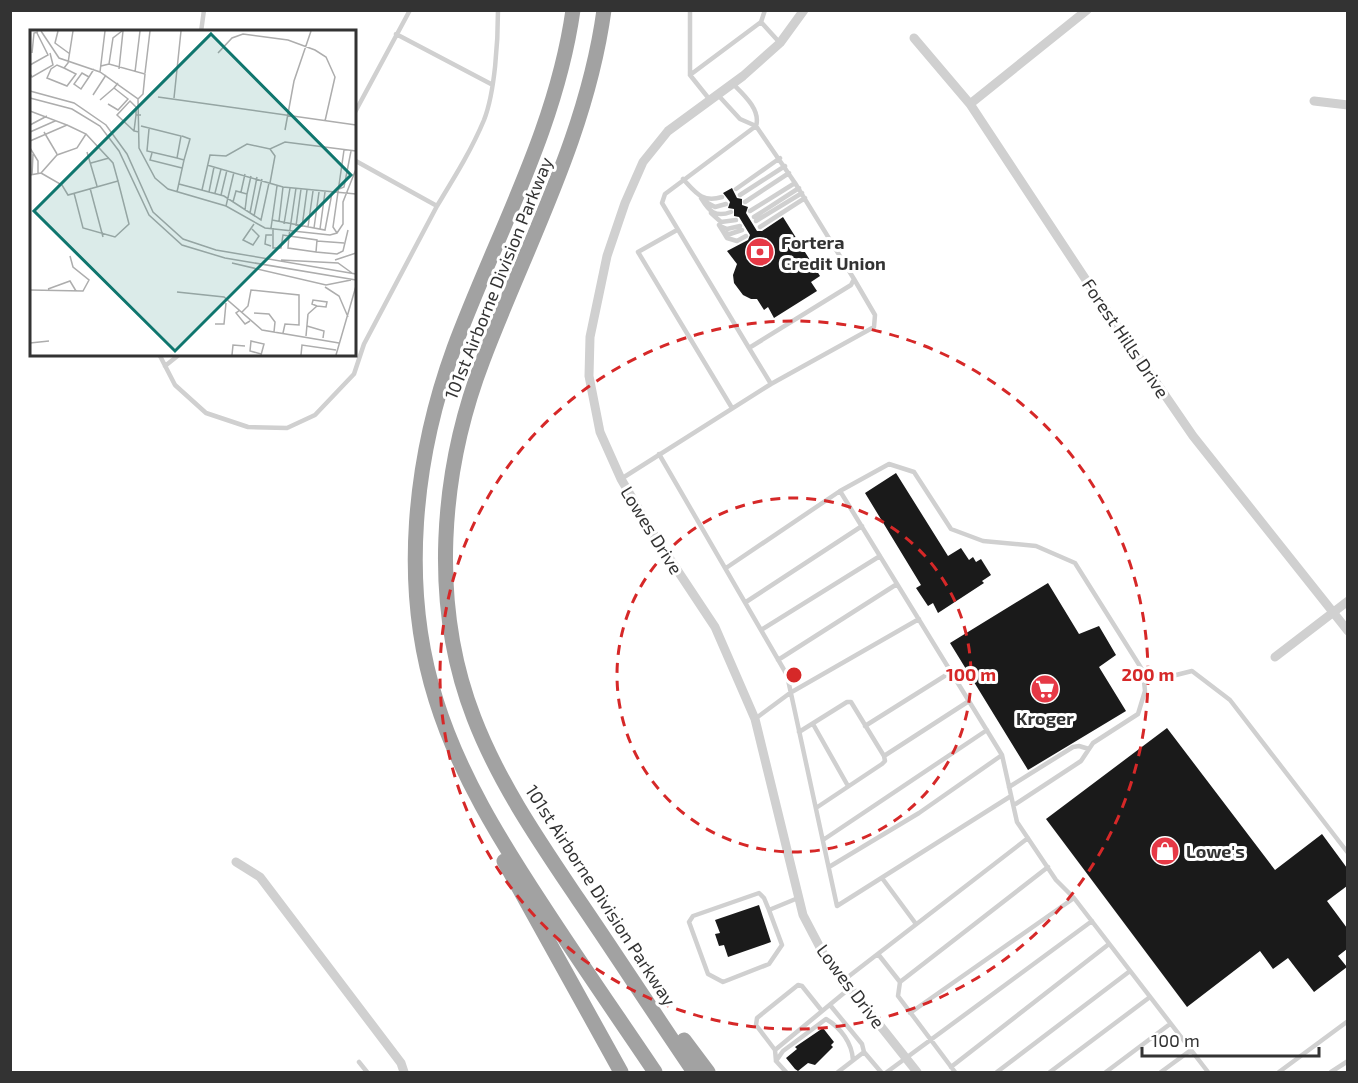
<svg xmlns="http://www.w3.org/2000/svg" width="1358" height="1083" viewBox="0 0 1358 1083" font-family="'Exo 2',sans-serif">
<style>
.building{fill:#1a1a1a}
.lines{fill:none;stroke-linecap:round;stroke-linejoin:round}
.service{stroke:#d0d0d0;stroke-width:4.5}
.minor{stroke:#d0d0d0;stroke-width:9}
.trunk{stroke:#a2a2a2;stroke-width:15}
.ring{fill:none;stroke:#d62828;stroke-width:3;stroke-dasharray:10 8}
.labels{text-anchor:middle;dominant-baseline:central;stroke-width:6;stroke-linejoin:round;paint-order:stroke}
.poi-label{font-size:18px;font-weight:bold;fill:#333;stroke:#fff;text-anchor:start}
.street-label{font-size:18px;fill:#333;stroke:#fff}
.inset-road{fill:none;stroke:#adadad;stroke-width:1.5}
.view{fill:#0f766e;fill-opacity:0.15;stroke:#0f766e;stroke-width:3}
.inset-edge{fill:none;stroke:#333;stroke-width:3}
.centre{fill:#d62828;stroke:#fff;stroke-width:3}
.ring-label{font-size:18px;text-anchor:middle;font-weight:bold;fill:#d62828;stroke:#fff;stroke-width:6;stroke-linejoin:round;paint-order:stroke}
</style>
<rect width="100%" height="100%" fill="#fff"/>
<!-- building -->
<path class="building" d="M732,188L737,198L742,199V205L748,207L746,213L757,231H762L783,217L820,276L811,282L817,291L774,318L768,307L764,310L757,299H751L743,295L734,283L733,275L737,264L727,251L748,240L750,235L739,217L734,216V209L728,208L730,202L723,193Z
M896,473L948,556L961,548L969,560L973,557L976,562L981,559L991,575L982,581L984,583L938,613L933,603L928,606L916,588L921,585L865,493Z
M1048,583L1079,634L1099,626L1116,655L1099,667L1126,711L1028,770L950,643Z
M1167,728L1275,870L1322,834L1347,868V886L1327,901L1347,928V949L1338,956L1347,967L1314,992L1288,958L1273,969L1260,951L1187,1007L1046,819Z
M759,905L771,942L728,957L724,945L719,946L715,934L720,933L715,920Z
M823,1028L834,1042L831,1045L833,1047L815,1065L808,1063L798,1071L795,1069L786,1058L797,1049L795,1047Z"/>
<g class="lines">
<!-- service -->
<path class="service" d="M761,22L765,10
M201,32L204,10
M396,34L491,84
M690,75V10
M733,84C744,95 761,110 756,126L665,194L662,203L749,348
M710,100L690,75L761,22L780,43
M354,114L410,10
M354,160L437,206C454,178 471,151 484,120C495,92 498,41 498,10
M683,179C696,193 702,203 722,197
M736,189L780,158
M740,195L785,166
M701,198C709,211 715,218 731,212
M704,201L715,207L726,204
M745,202L789,173
M750,211L795,183
M711,213L721,222L736,220
M754,217L799,188
M756,221L802,193
M719,225L724,233L730,234L742,230
M720,226L727,229L740,226
M760,227L805,198
M677,230L638,252L732,408
M724,233L727,238L737,241L746,236
M159,354L175,385L206,413L248,427L287,428L315,415L354,374L364,344L437,206
M165,366L180,354
M771,384L874,327L875,315L854,279
M659,454L787,675L837,906L1011,796
M621,479L771,384L749,348L851,285L854,279L795,183L756,126L740,119L718,95
M840,491L1002,755L1017,822L1056,880L1074,898L1208,1072
M726,568L840,491L889,464L914,472L951,529L983,541L1036,546L1075,563L1143,671L1164,678L1192,671L1230,700L1348,853
M746,602L862,526
M761,630L880,556
M778,660L897,584
M755,719L790,693L919,619
M813,724L848,786
M865,726L951,672
M799,732L847,702H851L884,756L885,761L882,764L816,808
M884,756L969,701
M1009,787L1073,747L1079,746L1089,749
M1014,805L1081,761L1093,743L1138,714L1145,691L1143,671
M823,840L987,730
M829,867L919,813L1002,755
M882,878L916,924
M769,910L782,945L769,964L723,982L708,974L689,922L693,916L759,893L764,898L769,910L798,898
M878,954L900,982L898,996L955,1072
M844,980L1028,838
M900,982L1048,867
M830,1005L862,1044L864,1052
M910,1013L1074,898
M775,1050L756,1025L757,1018L798,985L802,986L822,1011
M776,1061L783,1051L826,1019C841,1028 852,1043 853,1060
M359,1062L367,1072
M951,1067L1109,944
M786,1072L776,1061L775,1050L850,988
M838,1072L864,1052L881,1072
M887,1072L1092,921
M997,1072L1130,971
M1050,1072L1150,997
M1106,1072L1170,1024
M1161,1072L1191,1050
M1279,1072L1348,1021
M1331,1072L1348,1061"/>
<!-- minor -->
<path class="minor" d="M804,10L780,43L743,76L668,131L643,162L625,203L607,256L590,337L589,376L600,432L621,479L654,535L715,627L755,719L803,915L824,955L917,1072
M914,38L970,104L1092,289L1193,436L1348,631
M1314,101L1348,105
M970,104L1087,10
M1275,657L1348,601
M236,862L260,877L401,1063L404,1072"/>
<!-- trunk -->
<path class="trunk" d="M573,10C556,130 496,235 454,348C414,458 400,586 436,700C459,774 500,840 542,904C579,961 618,1017 655,1072
M604,10C587,135 527,244 483,360C440,472 430,605 474,718C499,783 539,841 578,899C617,956 655,1015 694,1072
M504,861L621,1072
M684,1040L708,1072"/>
</g>
<!-- distance rings -->
<g class="ring">
<circle cx="794" cy="675" r="177"/>
<circle cx="794" cy="675" r="354"/>
</g>
<!-- icons -->
<defs>
<g id="bank-disc" transform="scale(1.5)"><circle r="9.5" fill="#e63946" stroke="#fff"/><path d="M-6-4H6V4H-6ZM0-2.3a2.3 2.3 0 1 0 0 4.6a2.3 2.3 0 1 0 0-4.6Z" fill="#fff"/></g>
<g id="supermarket-disc" transform="scale(1.5)"><circle r="9.5" fill="#e63946" stroke="#fff"/><path d="M-6-5.5h2.5l.6 2H6L4.5 2H-2.5L-4.4-4H-6ZM-1.5 3.2a1.3 1.3 0 1 0 .1 0ZM3 3.2a1.3 1.3 0 1 0 .1 0Z" fill="#fff"/></g>
<g id="shop-disc" transform="scale(1.5)"><circle r="9.5" fill="#e63946" stroke="#fff"/><path d="M-5-2.5h2.3a2.7 3.5 0 0 1 5.4 0H5L5.5 6h-11ZM-1.5-2.5h3a1.5 2.3 0 0 0-3 0Z" fill="#fff"/></g>
</defs>
<g fill-rule="evenodd">
<use href="#bank-disc" x="760" y="252"/>
<use href="#supermarket-disc" x="1045" y="689"/>
<use href="#shop-disc" x="1165" y="851"/>
</g>
<g class="labels">
<!-- poi labels -->
<g class="poi-label">
<text x="781" y="242">Fortera<tspan x="781" dy="21">Credit Union</tspan></text>
<text x="1045" y="718" text-anchor="middle">Kroger</text>
<text x="1186" y="851">Lowe's</text>
</g>
<!-- street labels -->
<g class="street-label">
<text transform="translate(498 278) rotate(-68)">101st Airborne Division Parkway</text>
<text transform="translate(1126 338) rotate(56)">Forest Hills Drive</text>
<text transform="translate(652 530) rotate(58)">Lowes Drive</text>
<text transform="translate(601 895) rotate(57)">101st Airborne Division Parkway</text>
<text transform="translate(851 986) rotate(53)">Lowes Drive</text>
</g>
</g>
<!-- overview -->
<g transform="translate(30 30)">
<rect width="326" height="326" fill="#fff"/>
<path class="inset-road" d="M11,1L29,28L70,42L108,69L109,118L125,148L138,159L196,176L235,198L300,205L307,203L313,194V172L326,139M28,1L25,13L40,24M2,23L4,3L8,2M188,23L202,8L213,4L258,10L285,20L296,27L305,47L295,91M79,34L83,8L92,1M0,35L18,25L7,3M71,36L79,34L115,44L113,64L108,69M34,38L46,44L37,56L17,48L21,39L27,35L34,38L38,33L43,1M89,39L93,1M70,42L75,1M105,42L110,1M115,43L120,1M0,44L2,47L23,35L20,23M59,47L52,43L44,54L51,59L59,47L64,39M0,61L44,73L76,95L97,124L123,182L153,209L186,220L326,244M63,65L76,45M128,67L326,95M0,68L42,79L70,96L89,121L119,185L152,215L195,228L326,250M144,68L151,1M70,70L84,58M78,74L88,80L98,69L84,58L88,53M0,81L37,95L0,111M0,95L17,86M111,96L151,106L147,128L154,130L147,162M119,99L117,121L147,128M255,100L264,51L281,1M104,101L87,85L100,71L106,77V85M0,102L25,91M14,102L27,124M109,102L104,101L106,85H111M152,106L160,109L154,130M0,118L8,131V143M240,119L245,126L240,153M57,122L67,156M122,123L120,130L152,138M61,133L79,128M177,135L253,157L326,164M11,143L32,155L38,165L88,151L83,133L56,104M0,145L11,143L27,125L47,118L56,104L37,95M2,145L3,124M149,154L194,166L231,190L239,153M60,158L73,207M309,159L314,157L321,121M172,160L180,125L196,126L217,114L240,119L255,112L326,121M179,162L184,137M211,162L215,144M44,163L53,198L85,207L99,194L88,151M185,163L191,139M217,164L221,146M191,165L197,140M203,172L206,161L217,164L215,180M196,176L204,142M220,183L227,147M224,186L232,149M242,190L295,200L302,163M249,191L253,157M254,194L260,158M266,196L271,159M272,197L277,160M278,197L283,161M241,198L247,156M243,198V218H251L253,205L259,206L287,210L286,222L307,224L313,221L318,200M284,198L289,162M222,199L229,206L223,215L213,210L224,194M290,199L295,162M307,203L303,197L314,120M259,206L266,158M259,206L258,218L286,222M287,211L314,213M241,216L235,214L236,205H242M251,230L308,233L322,243M305,230L326,223M202,233L296,255L321,250M295,257L309,266L318,287M18,259L40,251L46,261M0,260L53,261L59,250L43,237L40,226M147,262L194,267L232,300L309,313M210,280L206,283L215,294L220,291M212,282L218,276L221,260L269,265V295L255,294L253,303M224,283L239,284L245,292L244,302M278,284L287,276L296,277L297,272L283,270L282,274L287,276M185,294H194L196,273M277,296L294,301L293,308M276,306L278,284M0,313L19,311M202,325L203,315L215,316M231,325L234,314L221,311L220,321L231,324M271,325L272,315L306,320M306,325L326,256"/>
<path class="view" d="M181,4L321,145L145,321L4,181Z"/>
<rect width="326" height="326" class="inset-edge"/>
</g>
<circle cx="794" cy="675" r="9" class="centre"/>
<g class="ring-label">
<text x="971" y="681">100 m</text>
<text x="1148" y="681">200 m</text>
</g>
<!-- border -->
<rect width="1358" height="1083" fill="none" stroke="#333333" stroke-width="24"/>
<!-- scale -->
<path d="M1142 1047v9h177v-9" fill="none" stroke="#333333" stroke-width="3"/>
<text x="1151" y="1047" font-size="18" fill="#333333" stroke="#ffffff" stroke-width="4.5" paint-order="stroke">100 m</text>
</svg>
